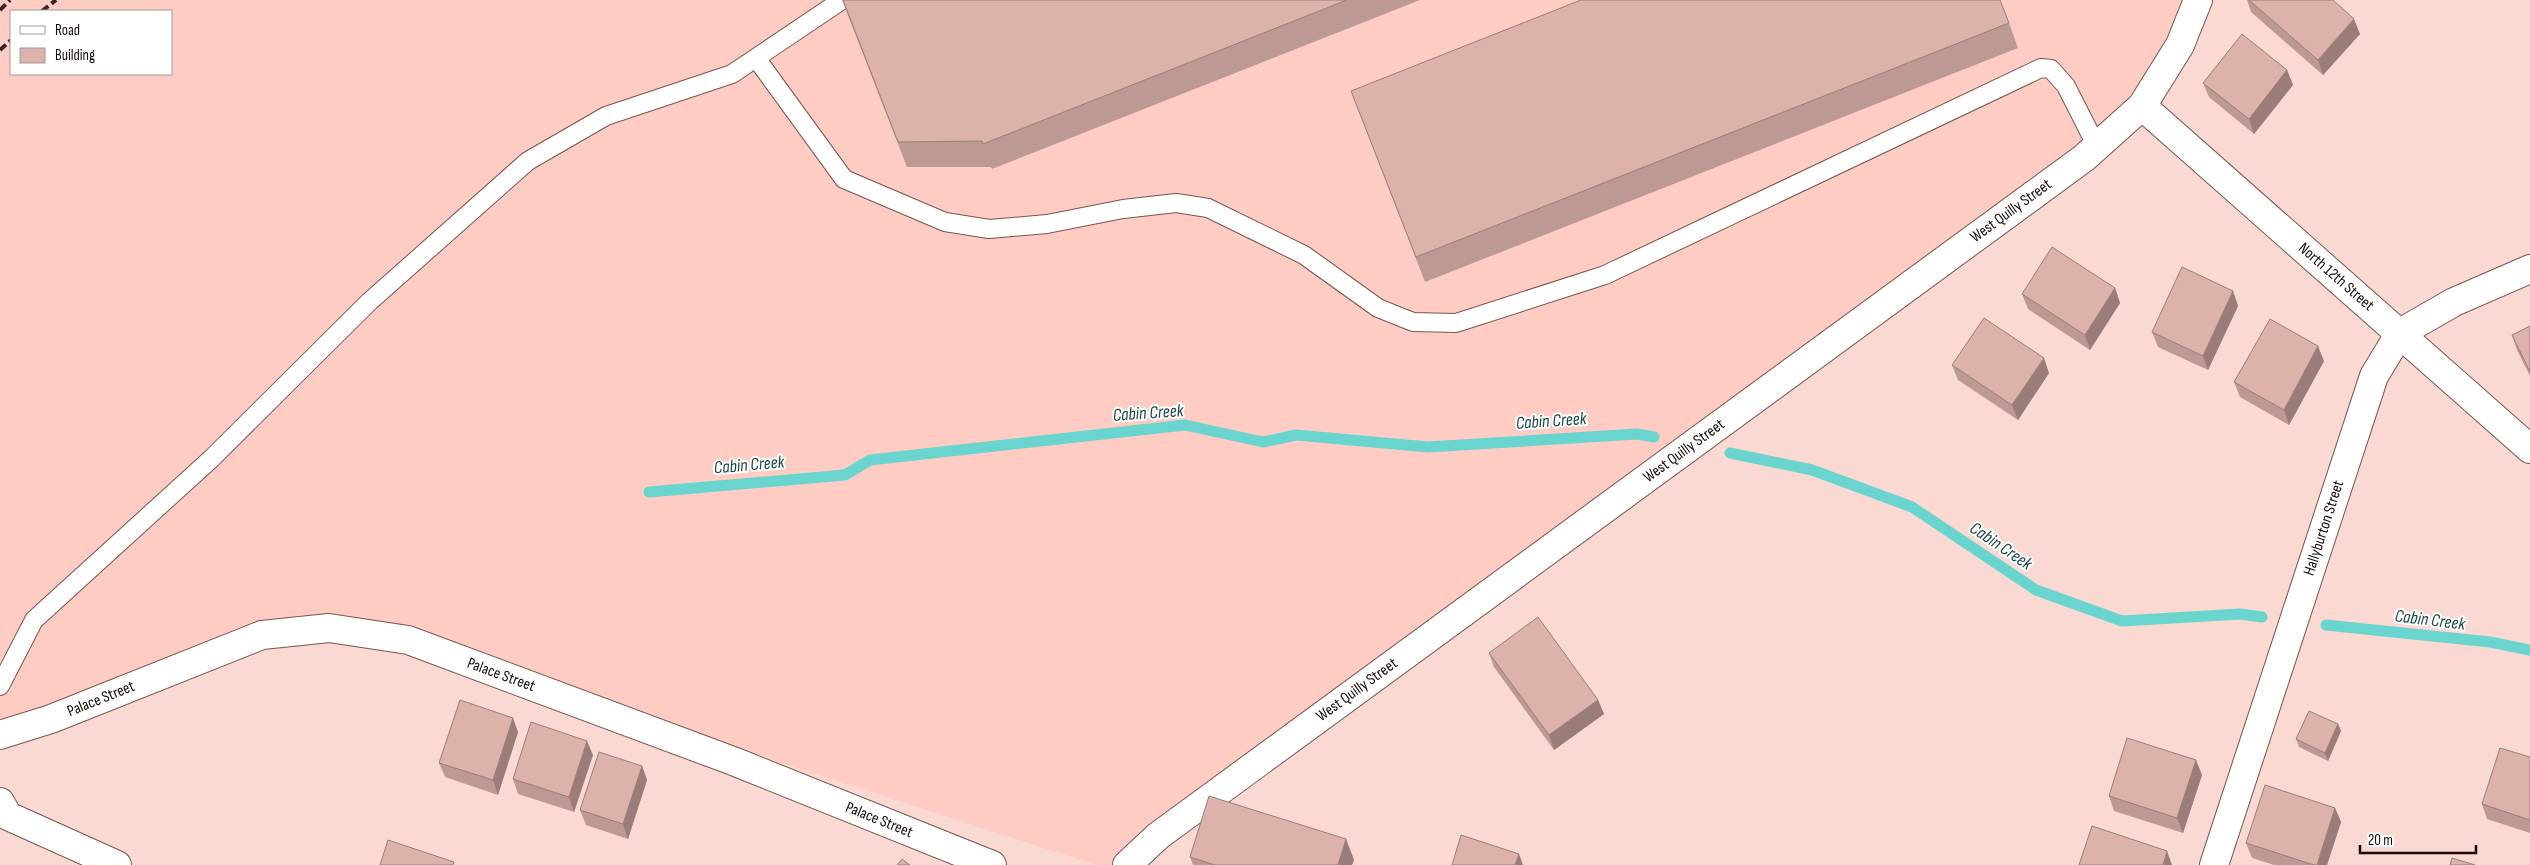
<svg xmlns="http://www.w3.org/2000/svg" width="2530" height="865" viewBox="0 0 2530 865" font-family="'Sofia Sans Condensed',sans-serif">
<style>
.built{fill:#ffccc3;fill-rule:evenodd}
.lines{fill:none;stroke-linecap:round;stroke-linejoin:round}
.stream{stroke:#6ad5ce;stroke-width:11}
.lane-casing{stroke:#78544e;stroke-width:20}
.street-casing{stroke:#78544e;stroke-width:30}
.lane{stroke:#fff;stroke-width:18}
.street{stroke:#fff;stroke-width:28}
.rail{stroke:#352523;stroke-width:4;stroke-dasharray:8 4;stroke-linecap:butt}
.wall{fill:#bd9993}
.shaded-wall{fill:#9a7d78}
.building{fill:#dcb2ab;stroke:#9a7d78}
.labels{text-anchor:middle;dominant-baseline:central;stroke-width:4;stroke-linejoin:round;paint-order:stroke}
.street-label{font-size:16px;fill:#160907;stroke:#fff}
.water-label{font-size:18px;font-style:italic;fill:#194946;stroke:#fff}
</style>
<rect width="100%" height="100%" fill="#fbd9d3"/>
<!-- built -->
<path class="built" d="M0,0H2182L2147,97L1112,865H1096L343,621L0,735ZM11,11H171V74H11Z"/>
<g class="lines">
<!-- stream -->
<path class="stream" d="M1730,453L1812,470L1912,507L2036,590L2122,621L2240,614L2262,617
M649,492L845,475L870,460L1185,425L1263,442L1296,435L1428,447L1637,434L1654,437
M2326,625L2490,642L2530,650"/>
<!-- lane casing -->
<g class="lane-casing">
<path id="lane" d="M756,58L844,179L945,222L989,229L1047,224L1123,209L1176,203L1208,208L1304,255L1378,308L1413,322L1456,323L1605,275L2041,68L2051,69L2066,86L2097,147
M0,686L34,620L211,459L369,302L528,161L606,116L732,74L842,0"/>
</g>
<!-- street casing -->
<g class="street-casing">
<path id="street" d="M2142,106L2530,449
M0,735L51,719L262,635L329,628L408,640L733,761L992,865
M0,802L8,816L117,865
M1127,865L1158,836L2084,158L2142,106L2180,45L2198,0
M2214,865L2374,376L2400,333L2454,302L2530,269"/>
</g>
<!-- lane -->
<use href="#lane" class="lane"/>
<!-- street -->
<use href="#street" class="street"/>
<!-- rail -->
<path class="rail" d="M0,10L10,0
M42,11L56,0
M0,50L11,40"/>
</g>
<!-- wall -->
<path class="wall" d="M842,0H1420L992,169L991,167H907Z
M2247,0H2333L2360,34L2323,75L2251,12Z
M2009,23L2018,48L1425,282L1351,91Z
M2287,70L2293,85L2254,134L2209,97L2203,83Z
M2115,288L2120,303L2090,350L2028,309L2022,294Z
M2233,291L2238,306L2208,370L2158,347L2152,332Z
M2530,326V376L2517,350L2512,335Z
M2324,361L2289,425L2240,397L2234,382Z
M1952,365L2049,373L2018,420L1958,380Z
M1489,653L1598,700L1604,714L1554,750L1494,667Z
M2338,724L2341,731L2328,761L2299,747L2296,739Z
M518,732L498,795L445,777L439,763Z
M593,755L574,812L518,794L513,779Z
M2530,757V833L2487,819L2482,804Z
M2196,760L2202,775L2183,833L2114,811L2109,796Z
M642,766L647,780L628,839L586,825L580,810Z
M2335,808L2341,822L2327,865H2274L2252,858L2246,843Z
M1346,839L1354,860L1352,865H1193L1190,857Z"/>
<!-- shaded-wall -->
<path class="shaded-wall" d="M2354,19L2360,34L2323,75L2318,60Z
M2287,70L2293,85L2254,134L2249,119Z
M2115,288L2120,303L2090,350L2085,335Z
M2233,291L2238,306L2208,370L2203,356Z
M2318,346L2324,361L2289,425L2284,410Z
M2044,358L2049,373L2018,420L2012,405Z
M1598,700L1604,714L1554,750L1549,735Z
M513,718L518,732L498,795L493,780Z
M2338,724L2341,731L2328,761L2325,753Z
M587,741L593,755L574,812L569,797Z
M2196,760L2202,775L2183,833L2177,818Z
M642,766L647,780L628,839L623,824Z
M2335,808L2341,822L2327,865H2317Z
M1346,839L1354,860L1352,865H1338Z
M2167,851L2172,865H2163Z
M1519,854L1523,865H1515Z"/>
<!-- building -->
<path class="building" d="M843,0H1347L983,144L982,141L898,142Z
M1581,0H2000L2009,23L1416,257L1351,91Z
M2249,0H2333L2354,19L2318,60Z
M2242,34L2287,70L2249,119L2203,83Z
M2052,247L2115,288L2085,335L2022,294Z
M2182,267L2233,291L2203,356L2152,332Z
M1984,318L2044,358L2012,405L1952,365Z
M2270,319L2318,346L2284,410L2234,382Z
M2530,326V372L2512,335Z
M1538,617L1598,700L1549,735L1489,653Z
M460,700L513,718L493,780L439,763Z
M2309,711L2338,724L2325,753L2296,739Z
M531,722L587,741L569,797L513,779Z
M2127,738L2196,760L2177,818L2109,796Z
M2500,748L2530,757V820L2482,804Z
M599,752L642,766L623,824L580,810Z
M2265,785L2335,808L2317,865H2314L2246,843Z
M1209,796L1346,839L1338,865H1215L1190,857Z
M2092,826L2167,851L2163,865H2079Z
M1461,835L1519,854L1515,865H1452Z
M388,840L454,862L453,865H380Z
M2452,858L2475,865H2450Z
M902,859L910,865H897Z"/>
<g class="labels">
<!-- street labels -->
<g class="street-label">
<text transform="translate(2011 211) rotate(-36)">West Quilly Street</text>
<text transform="translate(2336 277) rotate(41)">North 12th Street</text>
<text transform="translate(1684 451) rotate(-36)">West Quilly Street</text>
<text transform="translate(2324 528) rotate(-72)">Hallyburton Street</text>
<text transform="translate(501 675) rotate(20)">Palace Street</text>
<text transform="translate(1357 690) rotate(-36)">West Quilly Street</text>
<text transform="translate(101 699) rotate(-22)">Palace Street</text>
<text transform="translate(879 820) rotate(22)">Palace Street</text>
</g>
<!-- water labels -->
<g class="water-label">
<text transform="translate(1148 413) rotate(-4)">Cabin Creek</text>
<text transform="translate(1551 421) rotate(-4)">Cabin Creek</text>
<text transform="translate(749 465) rotate(-5)">Cabin Creek</text>
<text transform="translate(2001 546) rotate(34)">Cabin Creek</text>
<text transform="translate(2430 620) rotate(7)">Cabin Creek</text>
</g>
</g>
<!-- legend -->
<rect x="10" y="10" width="162" height="65" fill="#ffffff" stroke="#a29d9c"/>
<rect x="20" y="26" width="25" height="8" fill="#ffffff" stroke="#a29d9c"/>
<text x="55" y="35" font-size="15" fill="#160907">Road</text>
<rect x="20" y="48" width="25" height="15" fill="#dcb2ab" stroke="#a29d9c"/>
<text x="55" y="60" font-size="15" fill="#160907">Building</text>
<!-- scale -->
<path d="M2360 845v8h116v-8" fill="none" stroke="#160907" stroke-width="2.5"/>
<text x="2368" y="845" font-size="15" fill="#160907" stroke="#ffffff" stroke-width="4" paint-order="stroke">20 m</text>
</svg>
